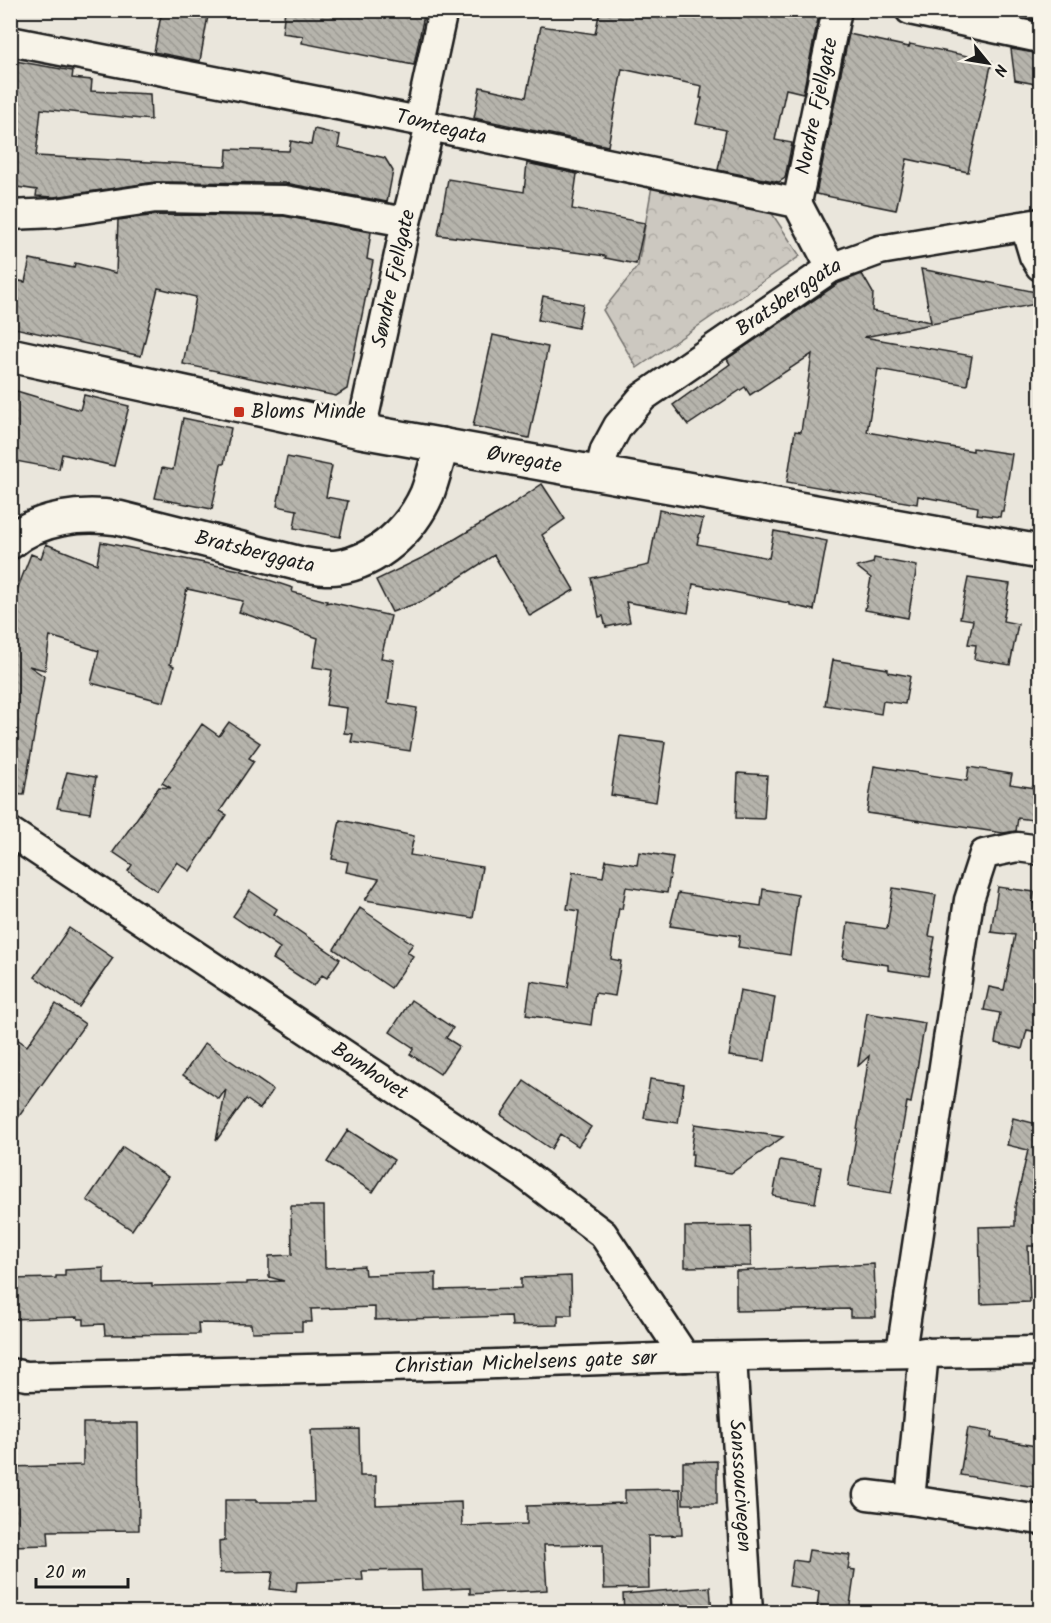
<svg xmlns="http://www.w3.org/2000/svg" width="1051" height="1623" viewBox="0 0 1051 1623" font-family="Kalam,sans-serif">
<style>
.park{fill:url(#park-crowns);stroke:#74726e;stroke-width:1.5}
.building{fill:url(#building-back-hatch);stroke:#1c1c1c;stroke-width:1.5}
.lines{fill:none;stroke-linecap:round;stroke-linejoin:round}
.minor-casing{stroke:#1c1c1c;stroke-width:33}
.tertiary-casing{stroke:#1c1c1c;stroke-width:38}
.minor{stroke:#f7f3e8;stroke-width:28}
.tertiary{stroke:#f7f3e8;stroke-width:33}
.poi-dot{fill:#c8321e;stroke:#f7f3e8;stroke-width:2}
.labels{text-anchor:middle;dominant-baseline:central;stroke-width:6;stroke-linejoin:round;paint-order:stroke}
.street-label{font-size:21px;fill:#1c1c1c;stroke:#f7f3e8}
.poi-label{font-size:21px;fill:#1c1c1c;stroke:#f7f3e8;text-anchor:start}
</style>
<defs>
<pattern id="park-crowns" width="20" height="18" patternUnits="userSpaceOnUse" patternTransform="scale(1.5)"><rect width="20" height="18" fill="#ccc8c0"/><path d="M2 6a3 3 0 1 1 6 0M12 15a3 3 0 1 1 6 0" fill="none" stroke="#afaba4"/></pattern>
<pattern id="building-back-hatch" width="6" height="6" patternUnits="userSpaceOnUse" patternTransform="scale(1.5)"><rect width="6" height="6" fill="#b6b4ac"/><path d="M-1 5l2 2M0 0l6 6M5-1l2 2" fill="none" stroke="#9c9a93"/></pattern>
</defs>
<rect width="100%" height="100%" fill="#eae6dc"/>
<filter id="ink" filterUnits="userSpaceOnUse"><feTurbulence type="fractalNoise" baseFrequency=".0167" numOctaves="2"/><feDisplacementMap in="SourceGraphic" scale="12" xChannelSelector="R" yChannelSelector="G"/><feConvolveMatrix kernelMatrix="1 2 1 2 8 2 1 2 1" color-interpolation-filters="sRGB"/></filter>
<g filter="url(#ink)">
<!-- park -->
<path class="park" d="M652,186L771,212L800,256L637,368L603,310L638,266Z"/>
<!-- building -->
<path class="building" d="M162,10H209L200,61L154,52Z
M285,10H425L414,65L302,43L303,36L282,33Z
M600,10H813L818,19L803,93L786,89L775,140L792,143L785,178L779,182L718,170L726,130L696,124L702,98H700L702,86L622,69L608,146L474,118L480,87L526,97L541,26L595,34Z
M1007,10H1041V21L1007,14Z
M849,34L909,47L910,44L992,61L968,172L907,159L896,210L816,194Z
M1011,49L1041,54V85L1015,80Z
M15,61L73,71L72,78L92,80L91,91L150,94L151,120L41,109L36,156L226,166L227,149L289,151L291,141L311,145L314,129L340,135L338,147L385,158L393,171L387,202L285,183L156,182L54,197L36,196L37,190L10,186V91Z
M527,163L577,174L572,209L645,223L636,264L605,258L606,256L438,235L448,179L524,192Z
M157,215L283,216L371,232L367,259L373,261L347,389L336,396L183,364L196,297L158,288L141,356L10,327V279L25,282L30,259L74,268L75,263L116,273L118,220Z
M921,269L1041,293V303L864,337L972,356L967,385L878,369L867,432L973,451V448L1012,454L1003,511H1001L1000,517L977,514L978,507L918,496L917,504L787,482L795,431L801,432L812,354L750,395L745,387L688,425L673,405L730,364L727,359L839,283L862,274L873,293L872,311L931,322Z
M543,296L583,304L578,328L538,320Z
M493,335L548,347L529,438L473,426Z
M10,389L80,410L84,395L129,406L114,466L62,454L59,469L10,460Z
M183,418L231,428L224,464H221L212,509L155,498L162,468L173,470Z
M287,457L332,466L326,497L348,501L340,537L294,528L297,510L277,506Z
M542,484L565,519L542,535L574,590L530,616L494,555L423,601L392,612L376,580L428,555L504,510Z
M659,510L703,519L697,544L769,558L774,531L827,541L814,610L790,605V603L784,602L693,584L688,613L626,602L630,622L606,627L603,616L599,617L591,578L649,565Z
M101,542L239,570L293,588L292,592L327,601L326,603L330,602L391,616L381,658L394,660L388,703L417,708L410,751L351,742L353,734L344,733L347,708L326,705L332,670L313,667L318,638L239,612L243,601L187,589L170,664L174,666L164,702L91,683L99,651L50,636L45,670L29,666L44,676L24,795L10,794V608L31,554L41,558L46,544L97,564Z
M874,558L917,566L908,618L865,610L871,578L857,567L873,563Z
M968,578L1010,584L1003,621L1018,624L1010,665L974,659L976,645L968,644L973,620L960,618Z
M833,660L888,669V672L910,676L905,704L883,701L881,714L825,705Z
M229,722L260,743L249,758L254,761L220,811L227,815L190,871L177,862L157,891L128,871L132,865L113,852L159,787L171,788L162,783L202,724L219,736Z
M620,736L665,742L656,802L611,795Z
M874,766L967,781L969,767L1012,774L1010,784L1041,789V821L1018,818L1016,831L1003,833L867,813Z
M67,772L96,777L90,813L57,808Z
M738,773L767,775L764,819L736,818Z
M340,820L414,836L410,855L482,867L473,918L365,900L379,879L346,872L348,862L332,859Z
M639,852L673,857L667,893L626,887L622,909L619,908L611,959L621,961L615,996L595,993L591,1025L526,1015L531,981L568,987L579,911L567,909L573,872L603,877L606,860L637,865Z
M998,887L1034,892L1033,903L1041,904V962L1036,986L1041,987V1033L1027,1030L1022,1049L995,1043L1000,1013L984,1010L989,987L1004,990L1015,935L991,932Z
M893,888L936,895L929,936L935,937L928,976L888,970V965L843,958L848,923L887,929Z
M763,889L798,895L790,955L738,947L740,936L670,926L678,893L761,906Z
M250,891L277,909L274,914L340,959L327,978L322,975L314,986L273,959L280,948L233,916Z
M360,908L413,944L407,952L413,956L391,988L334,949Z
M69,928L113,958L79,1007L35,977Z
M740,990L775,997L765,1061L729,1056Z
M411,1000L453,1028L446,1038L459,1046L440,1074L410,1054L414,1048L390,1032Z
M56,1004L85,1024L10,1129V1034L27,1046Z
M867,1013L925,1023L911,1103L907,1102L891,1193L848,1186L869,1056L858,1066Z
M205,1043L273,1090L260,1109L246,1099L216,1141L226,1089L219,1099L183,1075Z
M650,1079L684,1084L678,1123L644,1118Z
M524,1081L591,1127L578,1146L560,1134L551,1149L501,1115Z
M1013,1118L1041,1125V1246H1028L1030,1302L981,1304L979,1227L1015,1226V1207L1028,1150L1007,1145Z
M695,1124L783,1137L731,1173L692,1167L693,1154H691Z
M348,1130L394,1160L373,1192L327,1162Z
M123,1147L168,1177L132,1230L87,1200Z
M780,1160L821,1167L815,1203L773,1196Z
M291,1206H324L325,1268L364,1266L365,1275L436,1273V1290L521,1288V1278L571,1276L572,1315H558V1325L512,1326L511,1316L375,1320V1307L311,1309L312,1322H302V1331L252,1332L251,1324L198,1323L199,1334L105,1335L104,1324L84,1325V1319H78V1317L10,1319V1279L56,1278V1276H65V1270L104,1268V1284L152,1283V1286L247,1284V1282L284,1281L269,1277V1256L292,1255Z
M750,1226L751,1266L685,1267V1227Z
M874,1264L876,1317H850V1309L736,1311V1271Z
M83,1423H138L139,1530L48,1531L49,1545L10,1546V1467L83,1465Z
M968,1428L992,1432L991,1438L1041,1447V1488L960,1475Z
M359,1429L360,1476H376V1505L461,1502L462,1526L527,1524V1506L625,1503V1490L680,1489L682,1535L648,1536L649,1588L604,1589L603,1544L544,1545L547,1590L470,1594V1588L422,1590L421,1570L362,1571L363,1580L297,1582L296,1592L270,1589L273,1572L220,1573L219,1541L225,1540V1500H256V1502H314L311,1430Z
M717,1461V1504H683V1462Z
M809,1550L850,1555L848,1569L855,1570L849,1612L817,1608L819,1591L789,1586L793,1560L807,1562Z
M710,1587L712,1612H624L623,1594Z"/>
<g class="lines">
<!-- minor casing -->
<g class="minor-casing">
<g id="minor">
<path d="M910,10L1040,38"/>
<path id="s1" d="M10,41L419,121L430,126L797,203L831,268"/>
<path d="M419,121L443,10"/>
<path id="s2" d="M797,203L837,10"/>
<path d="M10,215L56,213L156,198L285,200L406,222"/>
<path d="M1025,226L1034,256L1040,266"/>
<path id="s3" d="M361,431L406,222L430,126"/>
<path id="s4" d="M599,473L605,450L618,426L643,397L831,268L880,250L1040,223"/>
<path id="s5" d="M10,832L524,1174L603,1234L685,1357"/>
<path d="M901,1352L969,900L984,854L1017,847L1040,850"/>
<path id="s6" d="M732,1358L748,1612"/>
<path id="s7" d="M10,1373L27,1376L469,1365L685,1357L1040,1351"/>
<path d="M868,1495L910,1500L1040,1520"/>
<path d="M910,1500L924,1352"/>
</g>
</g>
<!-- tertiary casing -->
<g class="tertiary-casing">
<g id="tertiary">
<path id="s8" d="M10,355L361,431L1040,552"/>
<path id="s9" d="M10,542C39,517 82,513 118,518L301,564C313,566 326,569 338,567C378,561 411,530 427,494C433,478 437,461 442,445"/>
</g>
</g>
<!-- minor -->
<use href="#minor" class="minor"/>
<!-- tertiary -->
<use href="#tertiary" class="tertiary"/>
</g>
</g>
<!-- markers -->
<rect class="poi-dot" x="233" y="406" width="12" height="12" rx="3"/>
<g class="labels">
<!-- street labels -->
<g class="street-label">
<text stroke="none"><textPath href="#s2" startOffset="99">Nordre Fjellgate</textPath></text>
<text stroke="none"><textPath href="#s1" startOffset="440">Tomtegata</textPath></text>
<text stroke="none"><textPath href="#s3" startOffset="156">Søndre Fjellgate</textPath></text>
<text stroke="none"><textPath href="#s4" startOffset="266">Bratsberggata</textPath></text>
<text stroke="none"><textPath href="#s8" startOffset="525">Øvregate</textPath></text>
<text stroke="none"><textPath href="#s9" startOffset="255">Bratsberggata</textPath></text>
<text stroke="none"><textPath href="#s5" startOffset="432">Bomhovet</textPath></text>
<text stroke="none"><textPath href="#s7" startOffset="516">Christian Michelsens gate sør</textPath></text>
<text stroke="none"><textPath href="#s6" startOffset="128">Sanssoucivegen</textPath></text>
</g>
<!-- poi labels -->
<g class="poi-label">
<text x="251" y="412">Bloms Minde</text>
</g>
</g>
<!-- margin -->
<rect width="1051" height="1623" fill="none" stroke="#f7f3e8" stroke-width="36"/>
<rect x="18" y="18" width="1015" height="1587" fill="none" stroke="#1c1c1c" stroke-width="2" filter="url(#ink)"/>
<!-- north arrow -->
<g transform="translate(988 63) rotate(120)" stroke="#f7f3e8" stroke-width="4.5" paint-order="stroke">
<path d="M0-4.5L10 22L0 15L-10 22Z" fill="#1c1c1c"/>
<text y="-9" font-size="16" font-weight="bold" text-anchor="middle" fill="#1c1c1c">N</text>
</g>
<!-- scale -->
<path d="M36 1578v9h92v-9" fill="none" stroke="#1c1c1c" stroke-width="3"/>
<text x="45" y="1578" font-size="18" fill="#1c1c1c" stroke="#f7f3e8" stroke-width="4.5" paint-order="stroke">20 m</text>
</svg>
